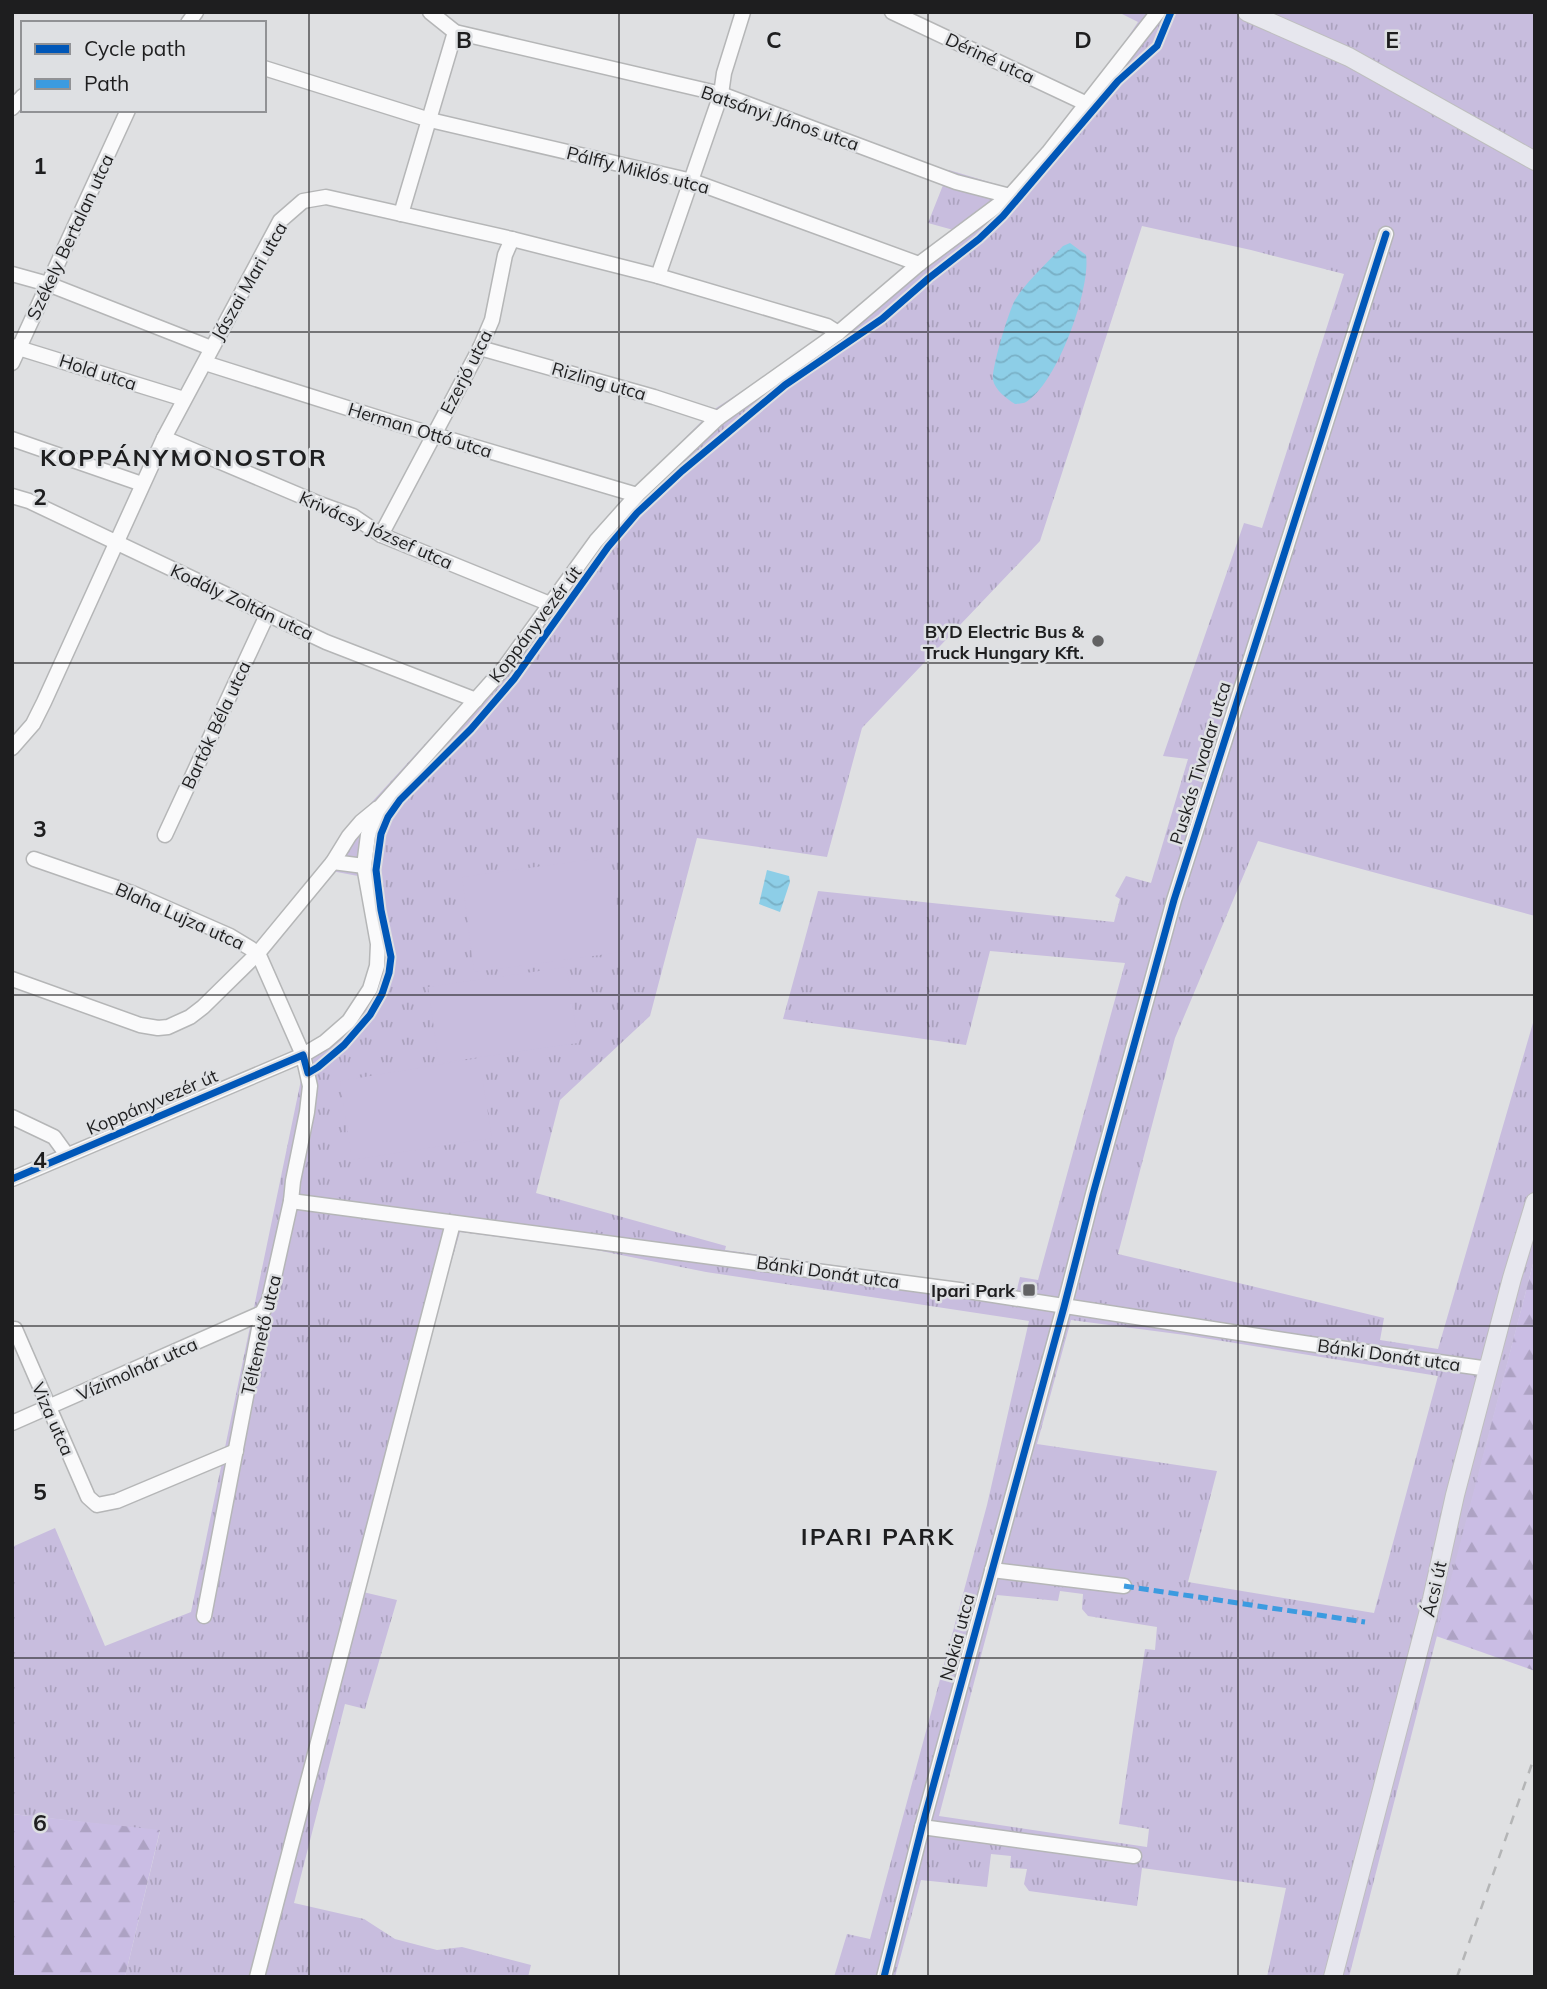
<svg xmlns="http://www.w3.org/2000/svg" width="1547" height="1989" viewBox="0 0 1547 1989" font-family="Mulish,sans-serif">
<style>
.grass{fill:url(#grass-tufts);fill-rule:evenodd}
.forest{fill:url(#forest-firs)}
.pitch{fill:#c8bdde}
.water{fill:url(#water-waves)}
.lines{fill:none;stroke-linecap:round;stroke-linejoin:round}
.minor-casing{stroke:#b5b6b7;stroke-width:17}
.major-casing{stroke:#bebebf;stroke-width:20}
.minor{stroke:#fafafb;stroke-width:14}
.major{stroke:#e7e7ee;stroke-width:18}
.rail{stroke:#b4b5b6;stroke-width:2.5;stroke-dasharray:9 9;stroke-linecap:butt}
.quiet{stroke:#3c9be0;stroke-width:5;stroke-dasharray:10 5;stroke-linecap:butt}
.cycleway-casing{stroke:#dee0e3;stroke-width:11}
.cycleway{stroke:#0057b8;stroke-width:7}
.grid{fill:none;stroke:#1e1e1f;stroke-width:2;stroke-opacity:0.55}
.poi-dot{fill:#626263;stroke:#dee0e3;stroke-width:2.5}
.labels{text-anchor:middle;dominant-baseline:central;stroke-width:5;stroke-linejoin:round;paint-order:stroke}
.street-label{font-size:18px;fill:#1e1e1f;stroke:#dee0e3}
.poi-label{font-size:18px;font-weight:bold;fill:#1e1e1f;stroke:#dee0e3;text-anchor:end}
.district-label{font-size:24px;font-weight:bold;letter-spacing:2px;fill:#1e1e1f;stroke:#dee0e3}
.grid-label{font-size:23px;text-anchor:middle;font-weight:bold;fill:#1e1e1f;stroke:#dee0e3;stroke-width:5;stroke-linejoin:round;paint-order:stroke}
</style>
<defs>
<pattern id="grass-tufts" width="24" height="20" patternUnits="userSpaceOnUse" patternTransform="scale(1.75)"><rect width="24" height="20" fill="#c8bdde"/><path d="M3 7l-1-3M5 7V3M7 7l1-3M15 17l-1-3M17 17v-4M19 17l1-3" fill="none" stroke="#aba2be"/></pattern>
<pattern id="forest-firs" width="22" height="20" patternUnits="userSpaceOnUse" patternTransform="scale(1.75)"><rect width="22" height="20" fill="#cabde4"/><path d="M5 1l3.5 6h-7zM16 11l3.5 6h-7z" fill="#ada2c3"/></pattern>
<pattern id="water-waves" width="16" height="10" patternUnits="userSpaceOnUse" patternTransform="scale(1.75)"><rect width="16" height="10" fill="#8dcee7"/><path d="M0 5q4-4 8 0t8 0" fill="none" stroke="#79b0c6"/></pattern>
</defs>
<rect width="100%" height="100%" fill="#dfe0e2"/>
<!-- grass -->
<path class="grass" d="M 1118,12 L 1535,12 L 1535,916 L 1258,841 L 1175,1038 L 1118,1254 L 1384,1318 L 1380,1340 L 1438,1349 L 1535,1016 L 1535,1256 L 1349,1977 L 1267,1977 L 1286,1888 L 1142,1868 L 1137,1906 L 1029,1891 L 1024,1884 L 1027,1869 L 1010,1868 L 1011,1856 L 991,1854 L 987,1887 L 921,1880 L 895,1977 L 834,1977 L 847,1934 L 870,1939 L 987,1505 L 1029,1321 L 706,1272 L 591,1249 L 460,1232 L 421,1365 L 363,1592 L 397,1600 L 365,1709 L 345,1704 L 294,1903 L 364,1919 L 395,1939 L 437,1950 L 462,1947 L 531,1965 L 528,1977 L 125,1977 L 160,1831 L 12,1814 L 12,1547 L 55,1528 L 105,1646 L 191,1612 L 302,1075 L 292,1051 C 303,1046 317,1042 327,1035 C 353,1015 375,980 373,946 C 372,923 363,898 358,876 L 321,869 L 339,838 L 435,733 L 485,685 L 572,561 L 622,501 L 713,410 L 826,337 L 957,231 L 928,223 L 949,170 L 1009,188 L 1078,112 L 1138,22 ZM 1142,226 L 1251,250 L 1344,274 L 1262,528 L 1244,523 L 1163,756 L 1188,759 L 1151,883 L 1126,876 L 1115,896 L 1120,899 L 1114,922 L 818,891 L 783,1019 L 966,1045 L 990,951 L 1125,963 L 1038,1280 L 1020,1277 L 1016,1293 L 905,1275 L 725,1250 L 726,1246 L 536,1193 L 560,1100 L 650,1016 L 697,838 L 827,857 L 862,728 L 1040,541 ZM 1071,1320 L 1185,1335 L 1438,1376 L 1374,1613 L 1188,1582 L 1217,1471 L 1037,1444 ZM 1060,1591 L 1083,1594 L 1082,1609 L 1088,1616 L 1157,1627 L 1155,1650 L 1145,1649 L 1119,1824 L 1149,1829 L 1147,1847 L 939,1816 L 997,1595 L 1058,1601 Z"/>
<!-- forest -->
<g class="forest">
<path d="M 1535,1256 L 1535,1671 L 1436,1636 Z"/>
<path d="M 12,1814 L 160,1830 L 125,1977 L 12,1977 Z"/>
</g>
<!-- pitch -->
<g class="pitch">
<path d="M 609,857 L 622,952 L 474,972 L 462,877 Z"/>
<path d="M 567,967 L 578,1043 L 439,1063 L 428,987 Z"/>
<path d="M 479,1058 L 492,1138 L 352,1160 L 340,1081 Z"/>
</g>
<!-- water -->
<g class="water">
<path d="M 1070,243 L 1086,255 C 1091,289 1057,384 1026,402 C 1025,403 1017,404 1015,404 C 1007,399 995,390 993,380 C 991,370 1009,310 1015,300 C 1026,282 1048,262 1063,246 Z"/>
<path d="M 767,870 L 789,876 L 790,882 L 780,912 L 759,904 Z"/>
</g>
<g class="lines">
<defs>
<g id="minor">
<path d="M 430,12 L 455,32 L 721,94 L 956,182 L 1010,196"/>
<path d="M 892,12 L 1087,104"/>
<path d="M 188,23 L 196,12"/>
<path d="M 264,68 L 430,120 L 692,181 L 919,264"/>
<path d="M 12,108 L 23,96"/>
<path d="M 401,214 L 455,32"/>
<path d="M 12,274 L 48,284 L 211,348"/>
<path d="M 658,276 L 721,94 L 724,73 L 743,12"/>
<path d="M 12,346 L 184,399"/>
<path d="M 480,348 L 654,397 L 718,418"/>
<path d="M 12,363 L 128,110"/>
<path d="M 205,363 L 398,424 L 637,495"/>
<path d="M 164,438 L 320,504 L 353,516 L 381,535 L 550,604"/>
<path d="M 12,439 L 142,484"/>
<path d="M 12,496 L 29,501 L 326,642 L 476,700"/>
<path d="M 381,535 L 480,348 L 492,320 L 505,255 L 512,239"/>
<path d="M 12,748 L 33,724 L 44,702 L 164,438 L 280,221 L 303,201 L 326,197 L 512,239 L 658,276 L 827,326 L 838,333"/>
<path d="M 165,835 L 267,615"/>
<path d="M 34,859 L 132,893 L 230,936 L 258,953 L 303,1055 L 310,1086 L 307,1112 L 293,1181 L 291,1201 L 269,1300 L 262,1313 L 204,1616"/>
<path d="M 333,862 L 364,866"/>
<path d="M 12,979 L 140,1025 L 158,1028 L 168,1027 L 190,1017 L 203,1007 L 258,953 L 333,862 L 349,836 L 361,822 L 378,808"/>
<path d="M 12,1117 L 54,1137 L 67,1155"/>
<path d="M 12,1179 L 303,1055 L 325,1042 L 349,1021 L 370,989 L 377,966 L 378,944 L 364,866 L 368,835 L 382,805 L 504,668 L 596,541 L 637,495 L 718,418 L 838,333 L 919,264 L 1010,196 L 1048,153 L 1158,12"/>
<path d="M 291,1201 L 974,1292 L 1310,1344 L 1489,1369"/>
<path d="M 15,1329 L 88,1497 L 97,1505 L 117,1501 L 236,1451"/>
<path d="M 12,1423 L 262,1313"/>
<path d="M 992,1570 L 1124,1586"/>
<path d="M 922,1827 L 1134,1856"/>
<path d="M 257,1977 L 453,1223"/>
<path d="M 884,1977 L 922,1827 L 1064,1307 L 1093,1194 L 1174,900 L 1386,234"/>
</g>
<g id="major">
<path d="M 1247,12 L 1349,57 L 1535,161"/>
<path d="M 1333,1977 L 1432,1599 L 1455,1495 L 1512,1278 L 1535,1202"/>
</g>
</defs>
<!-- minor casing -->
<use href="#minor" class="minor-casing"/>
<!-- major casing -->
<use href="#major" class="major-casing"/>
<!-- minor -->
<use href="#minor" class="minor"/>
<!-- major -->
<use href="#major" class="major"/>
<!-- rail -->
<path class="rail" d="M 1457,1977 L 1535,1755"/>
<!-- quiet -->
<path class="quiet" d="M 1124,1586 L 1365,1622"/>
<defs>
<g id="cycleway">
<path d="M 12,1179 L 303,1055 L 308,1073 L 318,1067 L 344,1045 L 370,1015 L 382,994 L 389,973 L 391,957 L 381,910 L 376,870 L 381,834 L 388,817 L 400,800 L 471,729 L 514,679 L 608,547 L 637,513 L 682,471 L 785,385 L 882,319 L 929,278 L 979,239 L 1003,216 L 1118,81 L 1157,46 L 1171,12"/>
<path d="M 884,1977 L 922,1827 L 1064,1307 L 1093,1194 L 1174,900 L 1386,234"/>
</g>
</defs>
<!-- cycleway casing -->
<use href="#cycleway" class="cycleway-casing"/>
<!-- cycleway -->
<use href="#cycleway" class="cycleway"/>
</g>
<!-- grid -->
<path class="grid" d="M 309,12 L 309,1977M 619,12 L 619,1977M 928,12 L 928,1977M 1238,12 L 1238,1977M 12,332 L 1535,332M 12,663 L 1535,663M 12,995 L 1535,995M 12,1326 L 1535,1326M 12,1658 L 1535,1658"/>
<!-- markers -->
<g class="poi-dot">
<circle cx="1098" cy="641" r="7"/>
<rect x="1022" y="1283" width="14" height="14" rx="3.5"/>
</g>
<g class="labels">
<!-- street labels -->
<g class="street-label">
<text transform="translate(990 58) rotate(25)">Dériné utca</text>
<text transform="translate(780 118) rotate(19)">Batsányi János utca</text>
<text transform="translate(638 170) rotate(14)">Pálffy Miklós utca</text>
<text transform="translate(70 237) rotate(-65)">Székely Bertalan utca</text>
<text transform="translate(249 281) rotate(-60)">Jászai Mari utca</text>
<text transform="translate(98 372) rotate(18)">Hold utca</text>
<text transform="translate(466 372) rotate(-63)">Ezerjó utca</text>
<text transform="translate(599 381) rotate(16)">Rizling utca</text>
<text transform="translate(420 430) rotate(17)">Herman Ottó utca</text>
<text transform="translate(376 530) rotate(24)">Krivácsy József utca</text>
<text transform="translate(242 602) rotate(25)">Kodály Zoltán utca</text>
<text transform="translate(535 624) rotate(-53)">Koppányvezér út</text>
<text transform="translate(216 725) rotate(-65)">Bartók Béla utca</text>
<text transform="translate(1200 763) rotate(-73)">Puskás Tivadar utca</text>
<text transform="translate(180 916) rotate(24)">Blaha Lujza utca</text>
<text transform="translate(152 1102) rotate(-23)">Koppányvezér út</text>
<text transform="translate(828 1272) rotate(8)">Bánki Donát utca</text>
<text transform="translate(261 1335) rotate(-77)">Téltemető utca</text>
<text transform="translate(1389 1355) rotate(8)">Bánki Donát utca</text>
<text transform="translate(137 1369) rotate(-24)">Vízimolnár utca</text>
<text transform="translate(53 1419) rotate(66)">Viza utca</text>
<text transform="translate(1434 1589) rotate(-77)">Ácsi út</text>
<text transform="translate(957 1637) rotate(-75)">Nokia utca</text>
</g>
<!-- poi labels -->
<g class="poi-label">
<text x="1084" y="631">BYD Electric Bus &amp;<tspan x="1084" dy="21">Truck Hungary Kft.</tspan></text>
<text x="1015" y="1290">Ipari Park</text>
</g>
<!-- district labels -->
<g class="district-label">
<text x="184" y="457">KOPPÁNYMONOSTOR</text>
<text x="878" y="1536">IPARI PARK</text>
</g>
</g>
<g class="grid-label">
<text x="464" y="48">B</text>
<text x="774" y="48">C</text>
<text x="1083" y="48">D</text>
<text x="1392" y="48">E</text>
<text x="40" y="174">1</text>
<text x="40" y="505">2</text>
<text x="40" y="837">3</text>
<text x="40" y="1168">4</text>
<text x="40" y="1500">5</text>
<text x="40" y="1831">6</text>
</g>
<!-- border -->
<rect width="1547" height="1989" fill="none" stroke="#1e1e1f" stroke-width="28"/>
<!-- legend -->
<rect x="21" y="21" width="245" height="91" fill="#dee0e3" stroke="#919295" stroke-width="2"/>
<rect x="35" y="44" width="35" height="10" fill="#0057b8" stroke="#919295" stroke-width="2"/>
<text x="84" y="56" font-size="21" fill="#1e1e1f">Cycle path</text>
<rect x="35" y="79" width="35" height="10" fill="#3c9be0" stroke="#919295" stroke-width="2"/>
<text x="84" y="91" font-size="21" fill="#1e1e1f">Path</text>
</svg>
